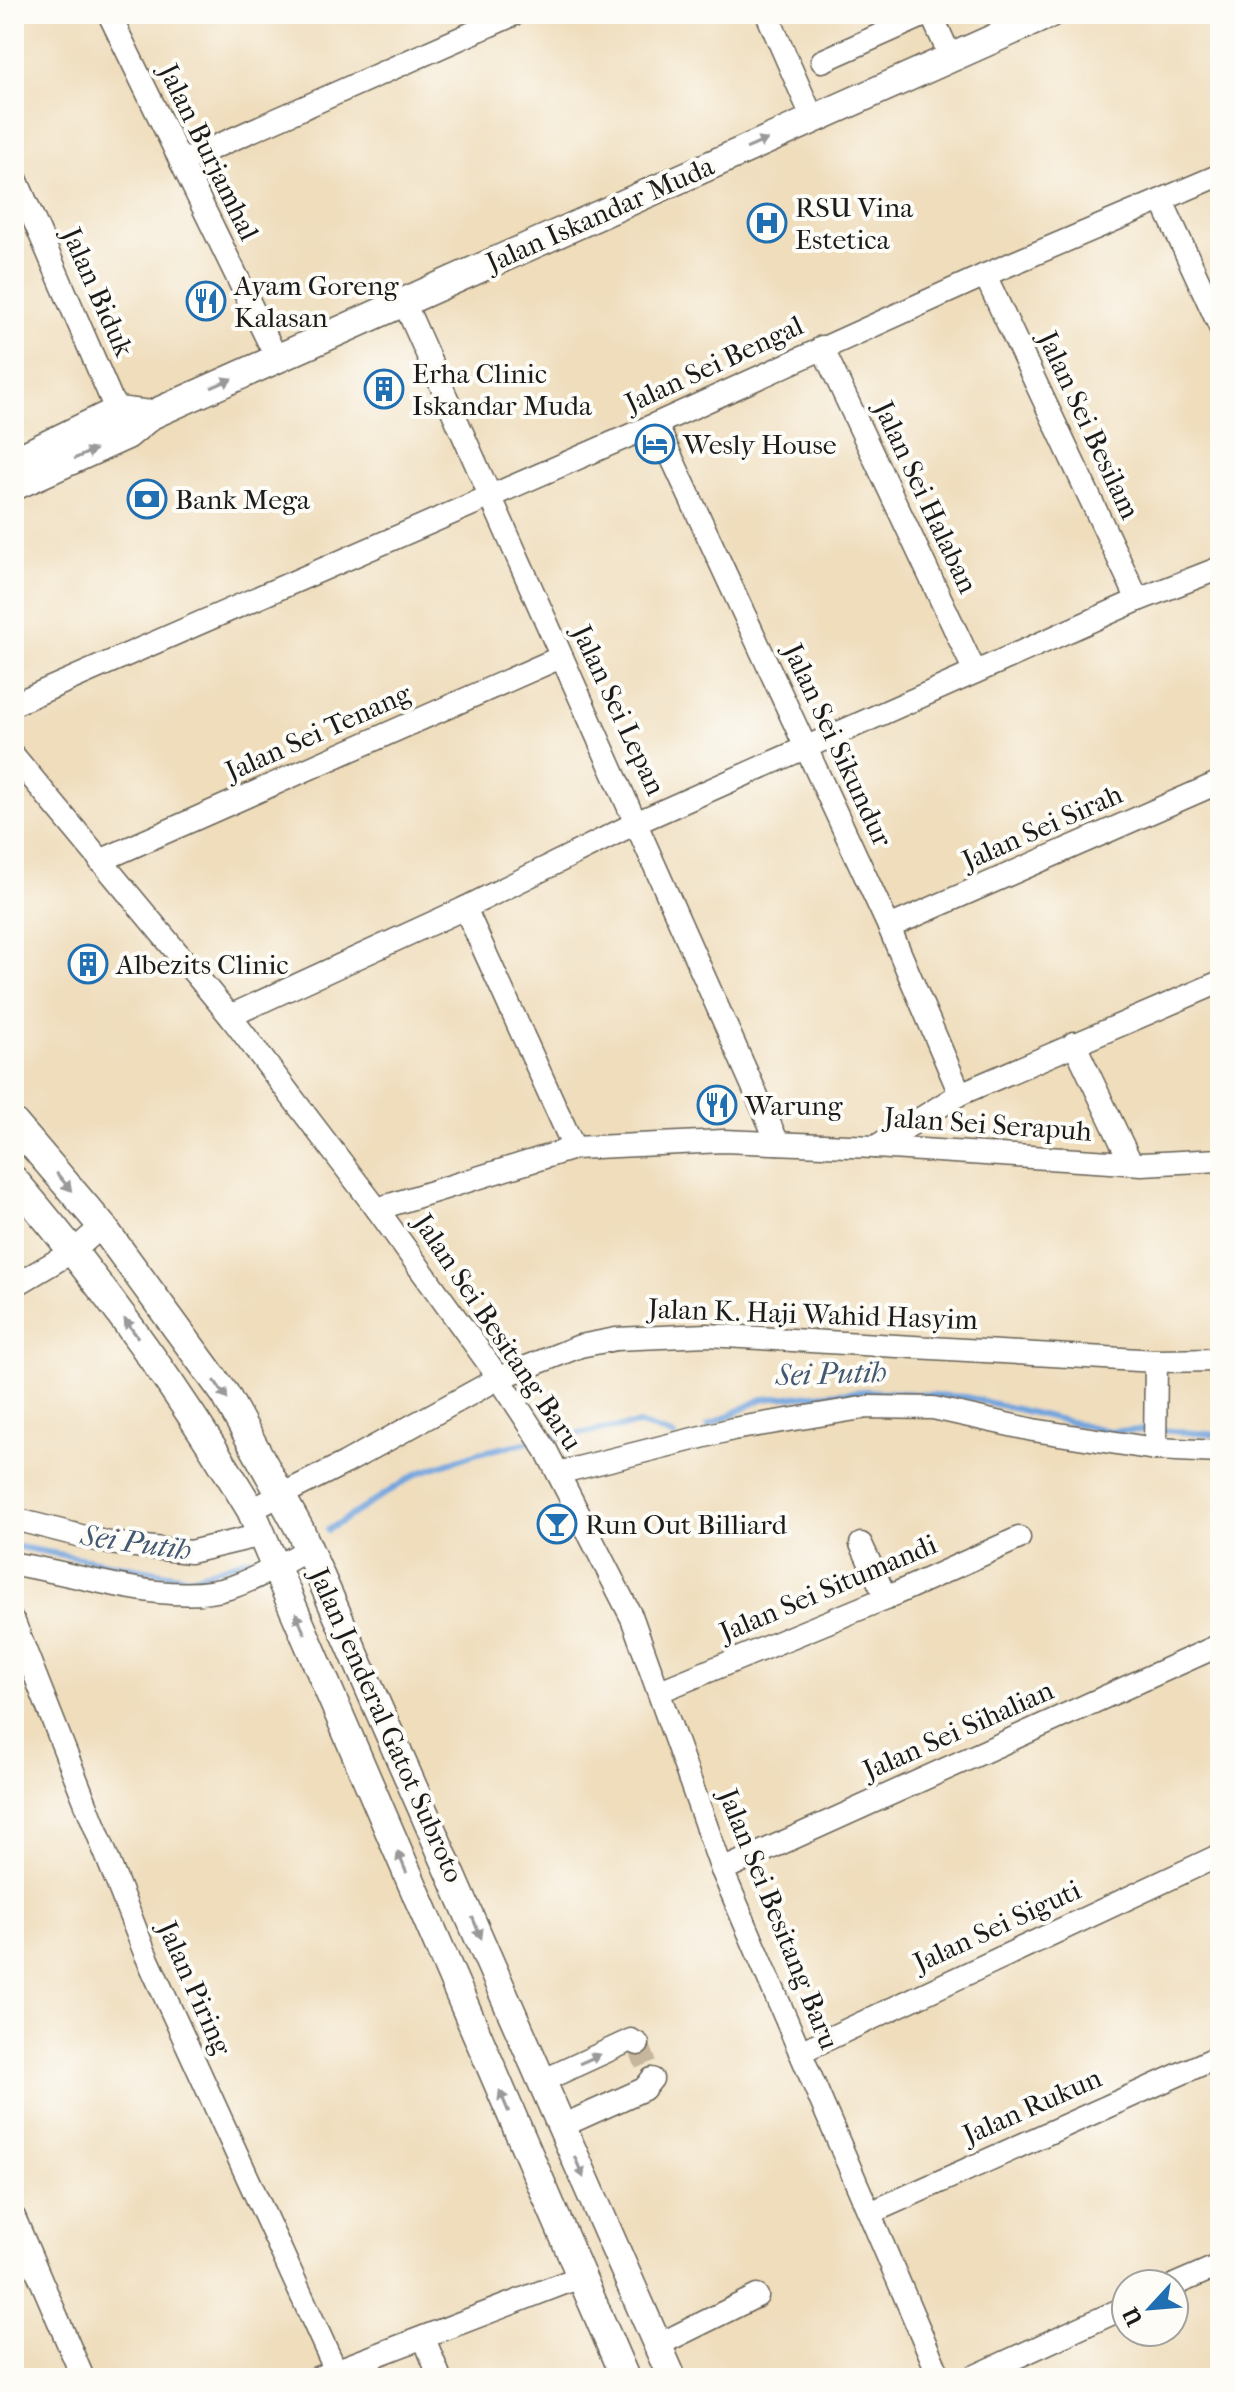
<svg xmlns="http://www.w3.org/2000/svg" width="1234" height="2392" viewBox="0 0 1234 2392" font-family="'IM FELL French Canon',serif">
<style>
.lines{fill:none;stroke-linecap:round;stroke-linejoin:round}
.stream{stroke:#72a4dd;stroke-width:6}
.minor-tunnel{stroke:#c5b69c;stroke-width:22;stroke-dasharray:22 11;stroke-linecap:butt}
.minor-casing{stroke:#666054;stroke-width:25}
.major-casing{stroke:#666054;stroke-width:31}
.minor{stroke:#fff;stroke-width:22}
.major{stroke:#fff;stroke-width:28}
.oneway{fill:#999}
.labels{text-anchor:middle;dominant-baseline:central;stroke-width:8;stroke-linejoin:round;paint-order:stroke}
.street-label{font-size:28px;fill:#1c1c1c;stroke:#fdfcf7}
.poi-label{font-size:28px;fill:#1c1c1c;stroke:#fdfcf7;text-anchor:start}
.water-label{font-size:30px;font-style:italic;fill:#435973;stroke:#fdfcf7}
</style>
<rect width="100%" height="100%" fill="#fdfcf7"/>
<filter id="ink" filterUnits="userSpaceOnUse"><feTurbulence type="fractalNoise" baseFrequency=".0125" numOctaves="2"/><feDisplacementMap in="SourceGraphic" scale="16" xChannelSelector="R" yChannelSelector="G"/><feConvolveMatrix kernelMatrix="1 2 1 2 8 2 1 2 1" color-interpolation-filters="sRGB"/></filter>
<filter id="wash" filterUnits="userSpaceOnUse"><feTurbulence type="fractalNoise" baseFrequency=".006" numOctaves="4" result="noise"/><feDisplacementMap in="SourceGraphic" scale="32" xChannelSelector="R" yChannelSelector="G"/><feGaussianBlur stdDeviation="1.8" result="paint"/><feColorMatrix in="noise" values="0 0 0 0 0 0 0 0 0 0 0 0 0 0 0 0 0 1.4 0 .05"/><feComposite in="paint" operator="in"/></filter>
<g filter="url(#wash)">
<rect width="100%" height="100%" fill="#efddbc"/>
<g class="lines">
<!-- stream -->
<g class="stream">
<path d="M 708,1426 L 762,1399 L 866,1391 L 966,1397 L 1108,1431 L 1149,1430"/>
<path d="M 1160,1430 L 1220,1435"/>
<path d="M 545,1439 L 639,1424 L 674,1436"/>
<path d="M 328,1530 L 418,1473 L 478,1453 L 534,1441"/>
<path d="M 14,1546 L 190,1578 L 250,1558"/>
</g>
</g>
</g>
<g filter="url(#ink)">
<g class="lines">
<!-- minor-tunnel -->
<path class="minor-tunnel" d="M 638,2044 L 652,2079"/>
<defs>
<g id="minor">
<path d="M 109,14 L 277,359"/>
<path d="M 767,14 L 813,119"/>
<path d="M 931,14 L 951,58"/>
<path d="M 822,61 L 927,14"/>
<path d="M 181,162 L 515,14"/>
<path d="M 14,174 L 123,426"/>
<path d="M 1162,201 L 1220,327"/>
<path d="M 985,275 L 1138,600"/>
<path d="M 404,302 L 778,1143"/>
<path d="M 822,347 L 975,672"/>
<path d="M 656,424 L 889,927 L 960,1094"/>
<path d="M 14,704 L 656,424 L 985,275 L 1220,175"/>
<path d="M 14,756 L 230,1016 L 377,1209 L 499,1378 L 546,1450 L 632,1618 L 722,1870 L 940,2378"/>
<path d="M 100,861 L 561,657"/>
<path d="M 465,908 L 574,1148"/>
<path d="M 889,927 L 1220,782"/>
<path d="M 230,1016 L 465,908 L 638,822 L 1138,600 L 1220,568"/>
<path d="M 1074,1043 L 1131,1163"/>
<path d="M 875,1147 L 960,1094 L 1220,982"/>
<path d="M 377,1209 L 574,1148 L 723,1141 L 875,1147 L 1142,1164 L 1220,1160"/>
<path d="M 14,1286 L 75,1250 L 102,1226"/>
<path d="M 1155,1449 L 1156,1361"/>
<path d="M 558,1473 L 733,1429 L 868,1407 L 933,1408 L 1033,1430 L 1155,1449 L 1220,1452"/>
<path d="M 251,1510 L 345,1463 L 499,1378 L 580,1346 L 616,1339 L 707,1335 L 1156,1361 L 1220,1360"/>
<path d="M 14,1519 L 109,1543 L 190,1552 L 262,1535"/>
<path d="M 861,1544 L 886,1598"/>
<path d="M 14,1564 C 79,1573 168,1608 232,1587 C 259,1578 285,1562 309,1549"/>
<path d="M 14,1622 L 145,1953 L 336,2371"/>
<path d="M 660,1691 L 886,1598 L 1019,1538"/>
<path d="M 722,1870 L 1220,1645"/>
<path d="M 800,2052 L 1220,1855"/>
<path d="M 542,2081 L 631,2040 L 638,2044"/>
<path d="M 562,2126 L 644,2089 L 652,2079"/>
<path d="M 870,2213 L 1220,2056"/>
<path d="M 14,2217 L 83,2378"/>
<path d="M 1174,2285 L 1220,2265"/>
<path d="M 424,2338 L 440,2378"/>
<path d="M 658,2345 L 757,2296"/>
<path d="M 317,2378 L 580,2277"/>
<path d="M 971,2378 L 1126,2307"/>
</g>
<g id="major">
<path d="M 14,461 L 117,411 L 151,415"/>
<path d="M 14,486 L 127,435 L 151,415 L 1049,14"/>
<path d="M 14,1123 L 102,1226 L 225,1394 L 300,1530 L 672,2378"/>
<path d="M 14,1180 C 102,1283 181,1393 251,1510 L 625,2378"/>
</g>
</defs>
<!-- minor casing -->
<use href="#minor" class="minor-casing"/>
<!-- major casing -->
<use href="#major" class="major-casing"/>
<!-- minor -->
<use href="#minor" class="minor"/>
<!-- major -->
<use href="#major" class="major"/>
</g>
<!-- one-way arrows -->
<defs><path id="oneway-solid" d="M-6-.8H1V-3.2L6.5 0L1 3.2V.8H-6Z" transform="scale(2)"/></defs>
<g class="oneway">
<use href="#oneway-solid" transform="translate(757 144) rotate(-24)"/>
<use href="#oneway-solid" transform="translate(222 383) rotate(-24)"/>
<use href="#oneway-solid" transform="translate(85 454) rotate(-24)"/>
<use href="#oneway-solid" transform="translate(64 1182) rotate(50)"/>
<use href="#oneway-solid" transform="translate(131 1328) rotate(-126)"/>
<use href="#oneway-solid" transform="translate(221 1390) rotate(56)"/>
<use href="#oneway-solid" transform="translate(300 1623) rotate(-113)"/>
<use href="#oneway-solid" transform="translate(402 1862) rotate(-113)"/>
<use href="#oneway-solid" transform="translate(477 1928) rotate(67)"/>
<use href="#oneway-solid" transform="translate(590 2059) rotate(-24)"/>
<use href="#oneway-solid" transform="translate(504 2101) rotate(-113)"/>
<use href="#oneway-solid" transform="translate(579 2167) rotate(67)"/>
</g>
</g>
<!-- icons -->
<defs>
<symbol id="hospital-ring" viewBox="-11 -11 22 22"><circle r="9.5" fill="#fdfcf7" stroke="#1f6fb2" stroke-width="1.5"/><path d="M-5-5h3v3.5h4V-5h3V5h-3V1.5h-4V5h-3Z" fill="#1f6fb2"/></symbol>
<symbol id="restaurant-ring" viewBox="-11 -11 22 22"><circle r="9.5" fill="#fdfcf7" stroke="#1f6fb2" stroke-width="1.5"/><path d="M-5-6h1v4h1v-4h1v4h1v-4h1v5L-1.5 .5V6h-2V.5L-5-1ZM5-6V6H3V1.5H1.5Q1.5-4 5-6Z" fill="#1f6fb2"/></symbol>
<symbol id="building-ring" viewBox="-11 -11 22 22"><circle r="9.5" fill="#fdfcf7" stroke="#1f6fb2" stroke-width="1.5"/><path d="M-4-6H4V6H1V3H-1V6H-4ZM-2.5-4.3h1.7v1.8h-1.7ZM.8-4.3h1.7v1.8H.8ZM-2.5-1h1.7V.8h-1.7ZM.8-1h1.7V.8H.8Z" fill="#1f6fb2"/></symbol>
<symbol id="hotel-ring" viewBox="-11 -11 22 22"><circle r="9.5" fill="#fdfcf7" stroke="#1f6fb2" stroke-width="1.5"/><path d="M-6-4.5h1.5V1H6V5H4.5V3h-9V5H-6ZM-4 0a1.8 1.8 0 1 1 3.6 0ZM.5 0V-2.5h3Q6-2.5 6 0Z" fill="#1f6fb2"/></symbol>
<symbol id="bank-ring" viewBox="-11 -11 22 22"><circle r="9.5" fill="#fdfcf7" stroke="#1f6fb2" stroke-width="1.5"/><path d="M-6-4H6V4H-6ZM0-2.3a2.3 2.3 0 1 0 0 4.6a2.3 2.3 0 1 0 0-4.6Z" fill="#1f6fb2"/></symbol>
<symbol id="bar-ring" viewBox="-11 -11 22 22"><circle r="9.5" fill="#fdfcf7" stroke="#1f6fb2" stroke-width="1.5"/><path d="M-6-5H6L.8 .8V4.5H3.5V6h-7V4.5H-.8V.8Z" fill="#1f6fb2"/></symbol>
</defs>
<g fill-rule="evenodd">
<use href="#hospital-ring" x="745" y="201" width="44" height="44"/>
<use href="#restaurant-ring" x="184" y="279" width="44" height="44"/>
<use href="#building-ring" x="362" y="367" width="44" height="44"/>
<use href="#hotel-ring" x="633" y="422" width="44" height="44"/>
<use href="#bank-ring" x="125" y="477" width="44" height="44"/>
<use href="#building-ring" x="66" y="942" width="44" height="44"/>
<use href="#restaurant-ring" x="695" y="1083" width="44" height="44"/>
<use href="#bar-ring" x="535" y="1502" width="44" height="44"/>
</g>
<g class="labels">
<!-- street labels -->
<g class="street-label">
<text transform="translate(209 152) rotate(64)">Jalan Burjamhal</text>
<text transform="translate(600 214) rotate(-24)">Jalan Iskandar Muda</text>
<text transform="translate(98 292) rotate(66)">Jalan Biduk</text>
<text transform="translate(714 364) rotate(-25)">Jalan Sei Bengal</text>
<text transform="translate(1089 425) rotate(65)">Jalan Sei Besilam</text>
<text transform="translate(926 497) rotate(65)">Jalan Sei Halaban</text>
<text transform="translate(619 710) rotate(65)">Jalan Sei Lepan</text>
<text transform="translate(318 732) rotate(-24)">Jalan Sei Tenang</text>
<text transform="translate(838 745) rotate(65)">Jalan Sei Sikundur</text>
<text transform="translate(1042 827) rotate(-24)">Jalan Sei Sirah</text>
<text transform="translate(988 1124) rotate(4)">Jalan Sei Serapuh</text>
<text transform="translate(813 1314) rotate(2)">Jalan K. Haji Wahid Hasyim</text>
<text transform="translate(498 1332) rotate(56)">Jalan Sei Besitang Baru</text>
<text transform="translate(828 1588) rotate(-23)">Jalan Sei Situmandi</text>
<text transform="translate(387 1725) rotate(66)">Jalan Jenderal Gatot Subroto</text>
<text transform="translate(958 1730) rotate(-24)">Jalan Sei Sihalian</text>
<text transform="translate(779 1919) rotate(68)">Jalan Sei Besitang Baru</text>
<text transform="translate(997 1926) rotate(-25)">Jalan Sei Siguti</text>
<text transform="translate(195 1988) rotate(66)">Jalan Piring</text>
<text transform="translate(1032 2106) rotate(-24)">Jalan Rukun</text>
</g>
<!-- poi labels -->
<g class="poi-label">
<text x="795" y="207">RSU Vina<tspan x="795" dy="32">Estetica</tspan></text>
<text x="234" y="285">Ayam Goreng<tspan x="234" dy="32">Kalasan</tspan></text>
<text x="412" y="373">Erha Clinic<tspan x="412" dy="32">Iskandar Muda</tspan></text>
<text x="683" y="444">Wesly House</text>
<text x="175" y="499">Bank Mega</text>
<text x="116" y="964">Albezits Clinic</text>
<text x="745" y="1105">Warung</text>
<text x="585" y="1524">Run Out Billiard</text>
</g>
<!-- water labels -->
<g class="water-label">
<text transform="translate(831 1374) rotate(-2)">Sei Putih</text>
<text transform="translate(136 1543) rotate(8)">Sei Putih</text>
</g>
</g>
<!-- margin -->
<rect width="1234" height="2392" fill="none" stroke="#fdfcf7" stroke-width="48"/>
<!-- north arrow -->
<g transform="translate(1150 2308) rotate(244)"><circle r="38" fill="#fdfcf7" stroke="#a3a29f" stroke-width="2"/>
<path d="M0-6L14 30L0 20L-14 30Z" fill="#1f6fb2"/>
<text y="-12" font-size="22" font-weight="bold" text-anchor="middle" fill="#1c1c1c">U</text>
</g>
</svg>
